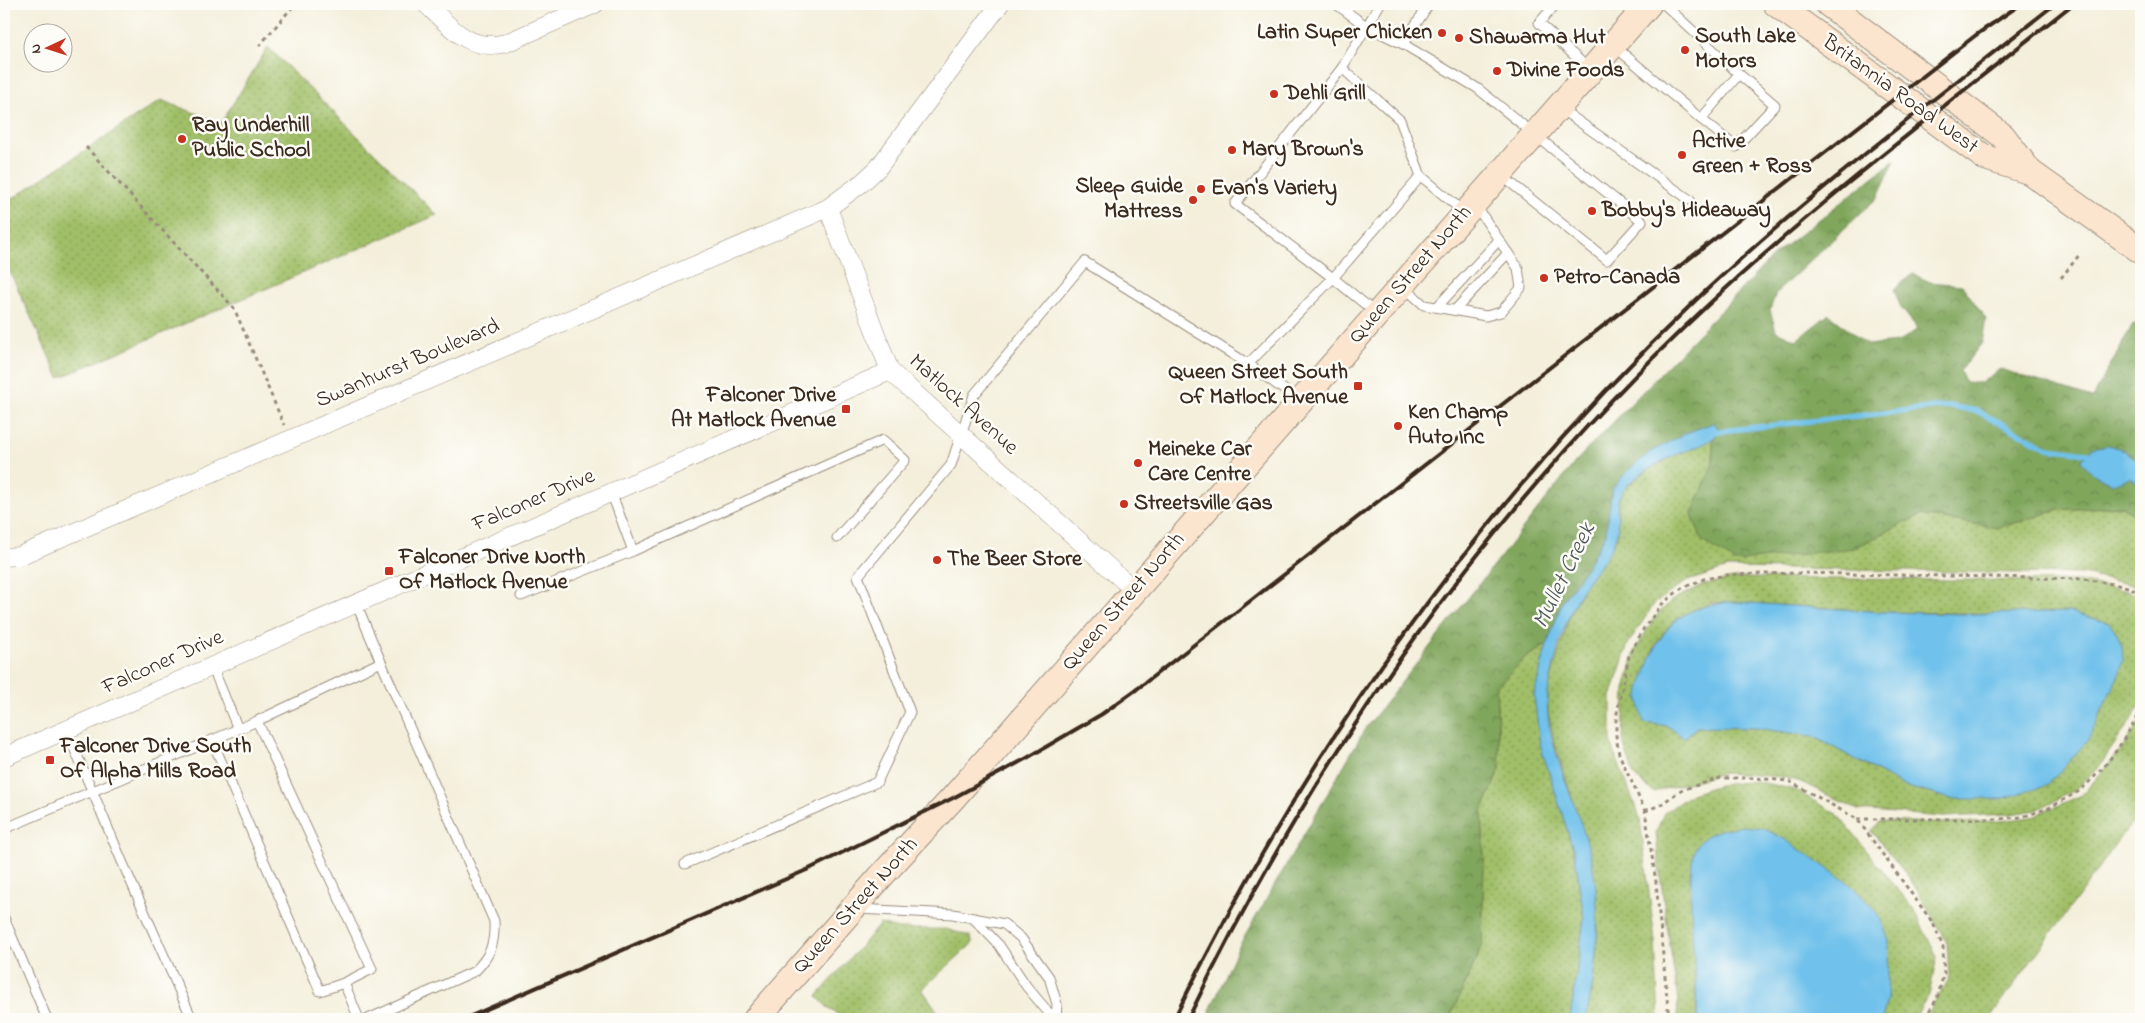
<svg xmlns="http://www.w3.org/2000/svg" width="2145" height="1023" viewBox="0 0 2145 1023" font-family="'Indie Flower',sans-serif">
<style>
.green{fill:url(#green-dots);stroke:#6e7442;fill-rule:evenodd}
.forest{fill:url(#forest-crowns);stroke:#5e683d}
.water{fill:#70c1eb;stroke:#567684}
.lines{fill:none;stroke-linecap:round;stroke-linejoin:round}
.stream{stroke:#70c1eb;stroke-width:5.5}
.service-casing{stroke:#988c7c;stroke-width:11}
.minor-casing{stroke:#988c7c;stroke-width:19}
.secondary-casing{stroke:#988c7c;stroke-width:27}
.path{stroke:#988c7c;stroke-width:3;stroke-dasharray:4 4;stroke-linecap:butt}
.service{stroke:#fff;stroke-width:9}
.minor{stroke:#fff;stroke-width:18}
.secondary{stroke:#fce5cf;stroke-width:25}
.rail{stroke:#3b2a1e;stroke-width:4}
.poi-dot{fill:#c8321e;stroke:#fdfcf7;stroke-width:2}
.labels{text-anchor:middle;dominant-baseline:central;stroke-width:5;stroke-linejoin:round;paint-order:stroke}
.poi-label{font-size:22px;font-weight:bold;fill:#3b2a1e;stroke:#fdfcf7;text-anchor:start}
.street-label{font-size:22px;fill:#3b2a1e;stroke:#fdfcf7}
.water-label{font-size:24px;font-style:italic;fill:#4b575c;stroke:#fdfcf7}
</style>
<defs>
<pattern id="green-dots" width="8" height="8" patternUnits="userSpaceOnUse" patternTransform="scale(1.25)"><rect width="8" height="8" fill="#a0bf67"/><path d="M2 2h.1M6 6h.1" fill="none" stroke="#849b54" stroke-width="1.8" stroke-linecap="round"/></pattern>
<pattern id="forest-crowns" width="20" height="18" patternUnits="userSpaceOnUse" patternTransform="scale(1.25)"><rect width="20" height="18" fill="#80a65c"/><path d="M2 6a3 3 0 1 1 6 0M12 15a3 3 0 1 1 6 0" fill="none" stroke="#6a874b"/></pattern>
</defs>
<rect width="100%" height="100%" fill="#fdfcf7"/>
<filter id="ink" filterUnits="userSpaceOnUse"><feTurbulence type="fractalNoise" baseFrequency=".02" numOctaves="2"/><feDisplacementMap in="SourceGraphic" scale="10" xChannelSelector="R" yChannelSelector="G"/><feConvolveMatrix kernelMatrix="1 2 1 2 8 2 1 2 1" color-interpolation-filters="sRGB"/></filter>
<filter id="wash" filterUnits="userSpaceOnUse"><feTurbulence type="fractalNoise" baseFrequency=".0096" numOctaves="4" result="noise"/><feDisplacementMap in="SourceGraphic" scale="20" xChannelSelector="R" yChannelSelector="G"/><feGaussianBlur stdDeviation="1.12" result="paint"/><feColorMatrix in="noise" values="0 0 0 0 0 0 0 0 0 0 0 0 0 0 0 0 0 1.4 0 .05"/><feComposite in="paint" operator="in"/></filter>
<g filter="url(#wash)">
<rect width="100%" height="100%" fill="#f4efdb"/>
<!-- green -->
<g class="green">
<path d="M 268,47 L 437,215 L 59,378 L 4,259 L 4,204 L 161,100 L 221,123 Z"/>
<path d="M 1713,439 L 1713,464 L 1692,514 L 1854,548 L 1920,515 L 1998,528 L 2058,510 L 2122,506 L 2141,520 L 2141,589 L 2133,585 L 2083,574 L 1728,568 L 1685,582 L 1654,604 L 1628,644 L 1611,697 L 1611,743 L 1640,818 L 1655,941 L 1659,1019 L 1586,1019 L 1593,983 L 1598,929 L 1592,861 L 1555,745 L 1548,713 L 1548,689 L 1570,614 L 1583,588 L 1606,557 L 1617,536 L 1618,503 L 1622,490 L 1641,475 L 1672,456 Z"/>
<path d="M 1733,578 L 2072,581 L 2129,591 L 2141,598 L 2141,705 L 2099,767 L 2073,791 L 2037,810 L 2011,814 L 1943,817 L 1858,810 L 1801,782 L 1785,777 L 1724,773 L 1653,792 L 1634,776 L 1623,742 L 1625,689 L 1635,651 L 1654,618 L 1672,600 L 1703,585 ZM 1734,602 L 1884,612 L 2017,614 L 1951,799 L 1904,786 L 1813,736 L 1754,728 L 1697,727 L 1684,738 L 1668,726 L 1644,723 L 1639,697 L 1655,645 L 1669,626 L 1710,603 Z"/>
<path d="M 1547,645 L 1534,695 L 1540,744 L 1575,855 L 1584,918 L 1570,1019 L 1449,1019 L 1482,947 L 1484,860 L 1482,811 L 1500,769 L 1496,687 L 1526,657 Z"/>
<path d="M 2141,719 L 2141,810 L 1989,1019 L 1925,1019 L 1949,979 L 1947,943 L 1911,880 L 1871,831 L 1880,821 L 1937,823 L 2000,821 L 2031,817 L 2082,795 L 2125,745 Z"/>
<path d="M 1756,781 L 1795,790 L 1837,814 L 1913,908 L 1937,957 L 1929,995 L 1914,1019 L 1882,1019 L 1887,1000 L 1889,940 L 1690,871 L 1697,1019 L 1677,1019 L 1678,1001 L 1659,868 L 1656,832 L 1664,813 L 1691,794 L 1719,785 Z"/>
<path d="M 880,924 L 898,929 L 946,929 L 970,936 L 973,943 L 922,989 L 943,1019 L 846,1019 L 829,1009 L 817,996 Z"/>
</g>
<!-- forest -->
<path class="forest" d="M 1895,160 L 1877,198 L 1776,293 L 1770,310 L 1776,331 L 1796,340 L 1829,314 L 1867,345 L 1898,342 L 1918,329 L 1901,308 L 1894,289 L 1913,274 L 1930,282 L 1962,285 L 1986,319 L 1982,343 L 1960,371 L 1965,382 L 1981,383 L 2000,369 L 2092,398 L 2133,324 L 2141,325 L 2141,463 L 2124,450 L 2130,478 L 2141,484 L 2141,520 L 2122,506 L 2058,510 L 1998,528 L 1920,515 L 1854,548 L 1735,562 L 1702,541 L 1692,514 L 1713,464 L 1713,439 L 1716,436 L 1689,432 L 1650,452 L 1629,470 L 1612,489 L 1606,534 L 1586,568 L 1563,600 L 1547,645 L 1526,657 L 1496,687 L 1500,769 L 1482,811 L 1484,860 L 1482,947 L 1449,1019 L 1206,1019 L 1238,948 L 1365,729 L 1576,461 L 1775,254 Z"/>
<!-- water -->
<g class="water">
<path d="M 1713,423 L 1716,425 L 1719,431 C 1712,445 1687,449 1674,456 C 1657,463 1636,475 1624,489 C 1612,502 1621,522 1616,537 C 1610,556 1594,571 1584,587 C 1565,616 1556,654 1549,687 C 1538,735 1583,813 1592,862 C 1602,914 1597,967 1586,1019 L 1570,1019 L 1584,918 L 1575,855 L 1540,744 L 1534,695 L 1547,645 L 1563,600 L 1586,568 L 1606,534 L 1612,489 L 1629,470 L 1650,452 L 1689,432 Z"/>
<path d="M 2108,445 L 2124,450 L 2141,463 L 2141,484 L 2130,478 L 2113,484 L 2095,475 L 2081,461 L 2092,448 Z"/>
<path d="M 1734,602 L 1884,612 L 1967,614 L 2070,612 L 2109,623 L 2117,634 L 2122,647 L 2123,661 L 2119,674 L 2088,740 L 2048,785 L 2001,799 L 1951,799 L 1904,786 L 1813,736 L 1755,728 L 1697,727 L 1684,738 L 1668,726 L 1644,723 C 1642,715 1638,704 1639,696 C 1640,686 1645,675 1648,666 C 1663,621 1687,605 1734,602 Z"/>
<path d="M 1742,826 L 1763,828 L 1786,840 L 1850,884 L 1878,913 L 1889,940 L 1887,1000 L 1882,1019 L 1697,1019 C 1699,987 1681,863 1698,844 C 1710,830 1725,829 1742,826 Z"/>
</g>
<g class="lines">
<!-- stream -->
<path class="stream" d="M 1712,432 L 1948,406 L 1977,411 L 2048,448 L 2094,454"/>
</g>
</g>
<g filter="url(#ink)">
<g class="lines">
<defs>
<g id="service">
<path d="M 1336,4 L 1366,26 L 1403,44 L 1477,88 L 1642,221 L 1607,260 L 1501,175"/>
<path d="M 1556,4 L 1539,23 L 1590,70"/>
<path d="M 1403,44 L 1429,4"/>
<path d="M 1613,45 L 1701,119 L 1739,74 L 1664,4"/>
<path d="M 1342,68 L 1400,120 L 1421,176"/>
<path d="M 1561,109 L 1690,200"/>
<path d="M 1701,119 L 1736,147 L 1775,105 L 1739,74"/>
<path d="M 1404,287 L 1424,305 L 1486,316 L 1501,312 L 1521,288 L 1518,268 L 1476,206"/>
<path d="M 1437,307 L 1499,240"/>
<path d="M 1455,310 L 1508,253"/>
<path d="M 1377,314 L 1333,278 L 1421,176 L 1465,213"/>
<path d="M 1300,401 L 1248,364 L 1333,278 L 1235,204 L 1342,68 L 1380,4"/>
<path d="M 633,551 L 883,440 L 905,460 L 837,538"/>
<path d="M 521,596 L 633,551 L 611,492"/>
<path d="M 212,666 L 238,729"/>
<path d="M 257,721 L 372,969 L 344,983"/>
<path d="M 66,729 L 124,866 L 192,1019"/>
<path d="M 212,740 L 320,991 L 344,983 L 359,1019"/>
<path d="M 4,829 L 257,721 L 381,662 L 356,603"/>
<path d="M 685,864 L 877,782 L 910,712 L 858,576 L 951,465 L 974,395 L 1085,262 L 1248,364"/>
<path d="M 858,909 L 953,914 L 1004,924 L 1021,938 L 1049,977 L 1057,1004 L 1056,1019"/>
<path d="M 4,918 L 47,1019"/>
<path d="M 974,919 L 999,945 L 1027,987 L 1054,1019"/>
<path d="M 368,1019 L 475,971 C 491,955 495,943 494,921 L 381,662"/>
</g>
<g id="minor">
<path d="M 426,4 C 449,26 470,53 506,43 L 595,4"/>
<path d="M 828,208 L 890,371 L 1134,590"/>
<path d="M 4,557 L 19,556 L 828,208 L 863,182 L 878,168 L 1000,4"/>
<path d="M 4,757 L 890,371"/>
</g>
<g id="secondary">
<path d="M 1776,4 L 1984,157 L 2030,172 L 2141,251"/>
<path d="M 1828,4 L 2003,136 L 2030,172"/>
<path d="M 756,1019 L 883,874 L 953,798 L 1649,4"/>
</g>
</defs>
<!-- service casing -->
<use href="#service" class="service-casing"/>
<!-- minor casing -->
<use href="#minor" class="minor-casing"/>
<!-- secondary casing -->
<use href="#secondary" class="secondary-casing"/>
<!-- path -->
<g class="path">
<path d="M 259,46 L 295,4"/>
<path d="M 86,147 L 234,308 L 284,425"/>
<path d="M 2061,278 L 2080,254"/>
<path d="M 1645,811 L 1660,805 L 1681,790 L 1720,778 L 1755,778 L 1789,781 L 1857,819 L 1933,923 L 1943,947 L 1944,973 L 1937,999 L 1924,1019"/>
<path d="M 1857,819 L 1998,819 L 2022,817 L 2049,808 L 2081,790 L 2103,768 L 2117,750 L 2141,712"/>
<path d="M 1669,1019 L 1656,882 L 1645,811 L 1619,754 L 1616,736 L 1616,718 L 1629,656 L 1644,628 L 1663,603 L 1682,588 L 1704,579 L 1728,575 L 1802,573 L 2085,579 L 2128,587 L 2141,593"/>
</g>
<!-- service -->
<use href="#service" class="service"/>
<!-- minor -->
<use href="#minor" class="minor"/>
<!-- secondary -->
<use href="#secondary" class="secondary"/>
<!-- rail -->
<g class="rail">
<path d="M 464,1019 L 809,869 L 953,798 L 1027,758 L 1102,714 L 1137,689 L 1249,602 L 1976,35 L 2021,4"/>
<path d="M 1174,1019 C 1306,750 1479,506 1697,299 C 1809,193 1934,100 2055,4"/>
<path d="M 1188,1019 C 1317,753 1491,506 1709,304 C 1824,197 1950,102 2073,4"/>
</g>
</g>
</g>
<!-- markers -->
<g class="poi-dot">
<circle cx="1442" cy="33" r="5"/>
<circle cx="1459" cy="38" r="5"/>
<circle cx="1685" cy="50" r="5"/>
<circle cx="1497" cy="71" r="5"/>
<circle cx="1274" cy="94" r="5"/>
<circle cx="182" cy="139" r="5"/>
<circle cx="1232" cy="150" r="5"/>
<circle cx="1682" cy="155" r="5"/>
<circle cx="1201" cy="189" r="5"/>
<circle cx="1193" cy="200" r="5"/>
<circle cx="1592" cy="211" r="5"/>
<circle cx="1544" cy="278" r="5"/>
<rect x="1353" y="381" width="10" height="10" rx="2.5"/>
<rect x="841" y="404" width="10" height="10" rx="2.5"/>
<circle cx="1398" cy="426" r="5"/>
<circle cx="1138" cy="463" r="5"/>
<circle cx="1124" cy="504" r="5"/>
<circle cx="937" cy="560" r="5"/>
<rect x="384" y="566" width="10" height="10" rx="2.5"/>
<rect x="45" y="755" width="10" height="10" rx="2.5"/>
</g>
<g class="labels">
<!-- poi labels -->
<g class="poi-label">
<text x="1432" y="33" text-anchor="end">Latin Super Chicken</text>
<text x="1695" y="37">South Lake<tspan x="1695" dy="25">Motors</tspan></text>
<text x="1469" y="38">Shawarma Hut</text>
<text x="1507" y="71">Divine Foods</text>
<text x="1284" y="94">Dehli Grill</text>
<text x="192" y="126">Ray Underhill<tspan x="192" dy="25">Public School</tspan></text>
<text x="1692" y="142">Active<tspan x="1692" dy="25">Green + Ross</tspan></text>
<text x="1242" y="150">Mary Brown's</text>
<text x="1183" y="187" text-anchor="end">Sleep Guide<tspan x="1183" dy="25">Mattress</tspan></text>
<text x="1211" y="189">Evan's Variety</text>
<text x="1602" y="211">Bobby's Hideaway</text>
<text x="1554" y="278">Petro-Canada</text>
<text x="1348" y="373" text-anchor="end">Queen Street South<tspan x="1348" dy="25">Of Matlock Avenue</tspan></text>
<text x="836" y="396" text-anchor="end">Falconer Drive<tspan x="836" dy="25">At Matlock Avenue</tspan></text>
<text x="1408" y="413">Ken Champ<tspan x="1408" dy="25">Auto Inc</tspan></text>
<text x="1148" y="450">Meineke Car<tspan x="1148" dy="25">Care Centre</tspan></text>
<text x="1134" y="504">Streetsville Gas</text>
<text x="399" y="558">Falconer Drive North<tspan x="399" dy="25">Of Matlock Avenue</tspan></text>
<text x="947" y="560">The Beer Store</text>
<text x="60" y="747">Falconer Drive South<tspan x="60" dy="25">Of Alpha Mills Road</tspan></text>
</g>
<!-- street labels -->
<g class="street-label">
<text transform="translate(1900 95) rotate(36)">Britannia Road West</text>
<text transform="translate(1411 275) rotate(-49)">Queen Street North</text>
<text transform="translate(408 364) rotate(-23)">Swanhurst Boulevard</text>
<text transform="translate(963 405) rotate(42)">Matlock Avenue</text>
<text transform="translate(534 501) rotate(-23)">Falconer Drive</text>
<text transform="translate(1124 602) rotate(-49)">Queen Street North</text>
<text transform="translate(163 663) rotate(-24)">Falconer Drive</text>
<text transform="translate(856 906) rotate(-48)">Queen Street North</text>
</g>
<!-- water labels -->
<g class="water-label">
<text transform="translate(1565 576) rotate(-64)">Mullet Creek</text>
</g>
</g>
<!-- margin -->
<rect width="2145" height="1023" fill="none" stroke="#fdfcf7" stroke-width="20"/>
<!-- north arrow -->
<g transform="translate(48 48) rotate(266)"><circle r="24" fill="#fdfcf7" stroke="#afa8a0"/>
<path d="M0-4L9 19L0 12L-9 19Z" fill="#c8321e"/>
<text y="-8" font-size="14" font-weight="bold" text-anchor="middle" fill="#3b2a1e">N</text>
</g>
</svg>
